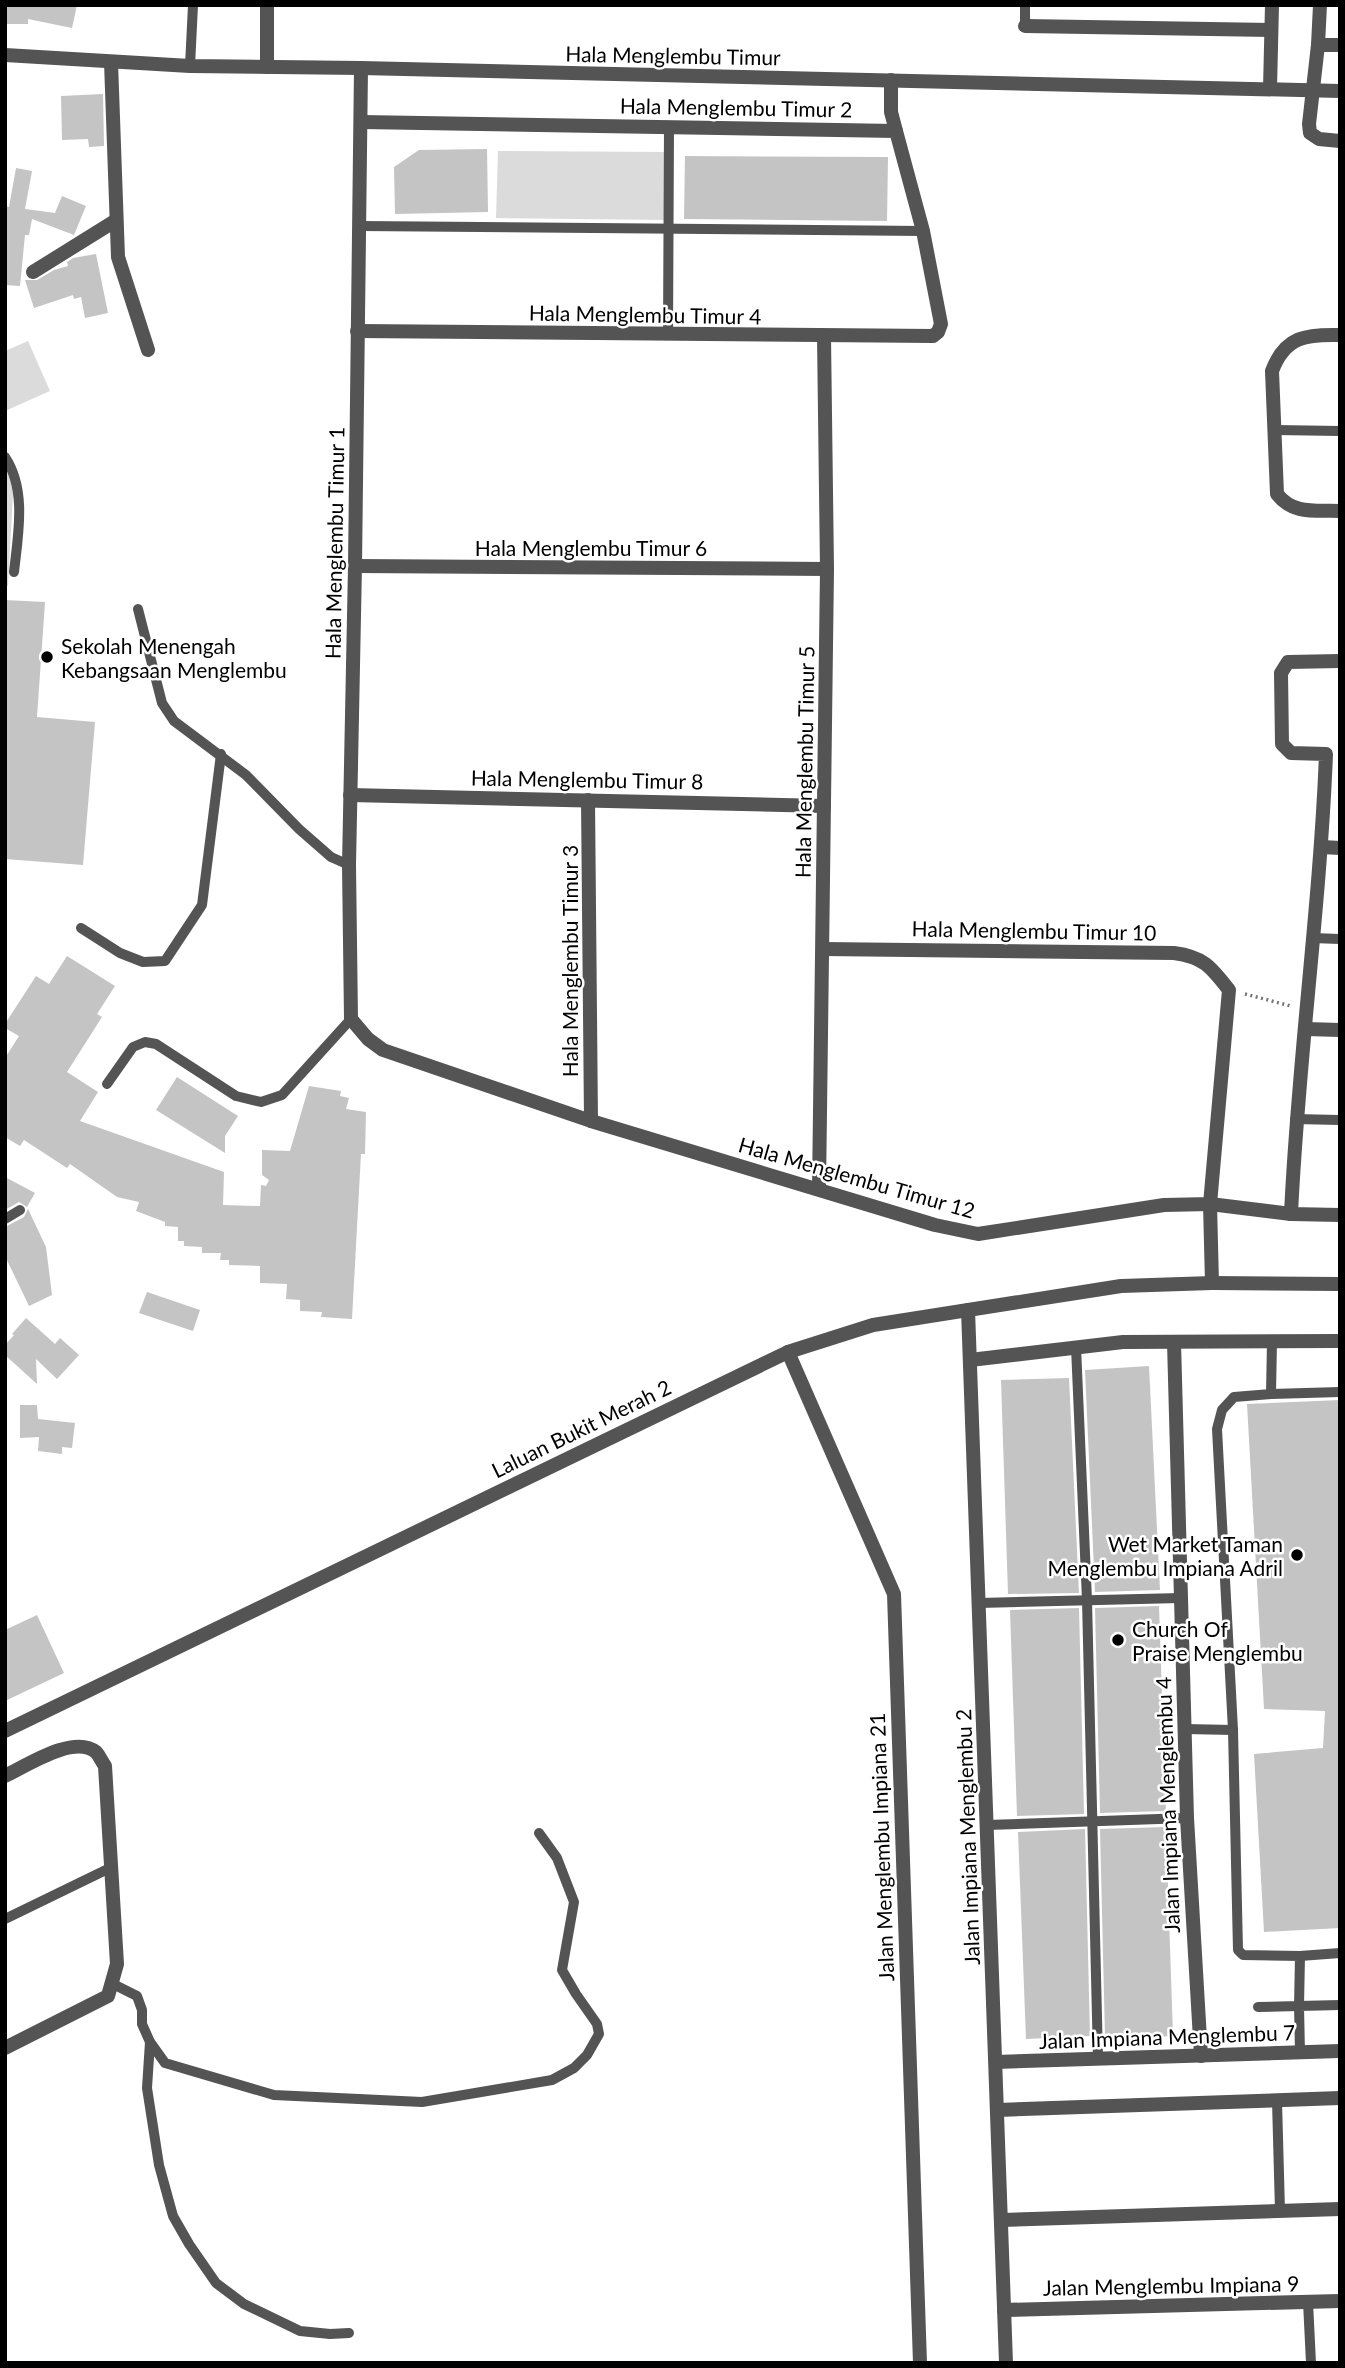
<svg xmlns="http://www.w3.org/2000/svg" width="1345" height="2368" viewBox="0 0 1345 2368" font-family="Lato,sans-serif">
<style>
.green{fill:#dbdbdb}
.building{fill:#c4c4c4}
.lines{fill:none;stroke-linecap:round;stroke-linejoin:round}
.path{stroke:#767676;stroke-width:3.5;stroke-dasharray:2 3.5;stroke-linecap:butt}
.service{stroke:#545454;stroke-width:10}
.minor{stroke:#545454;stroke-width:14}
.tertiary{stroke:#545454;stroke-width:14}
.poi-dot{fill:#000;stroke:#fff;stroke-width:2.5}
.labels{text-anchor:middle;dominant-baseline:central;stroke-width:5;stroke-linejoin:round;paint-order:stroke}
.street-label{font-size:21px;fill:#000;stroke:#fff}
.poi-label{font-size:21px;fill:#000;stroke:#fff;text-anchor:start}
</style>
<rect width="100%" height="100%" fill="#fff"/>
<!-- green -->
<g class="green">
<path d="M 498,151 L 665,152 L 666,220 L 496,218 Z"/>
<path d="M 28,341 L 50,391 L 5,411 L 5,351 Z"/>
<path d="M 5,465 L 8,468 L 13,494 L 8,586 L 5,586 Z"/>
</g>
<!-- building -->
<g class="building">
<path d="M 5,5 L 77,5 L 72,28 L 28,19 L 28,24 L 5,24 Z"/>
<path d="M 103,94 L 104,146 L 89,147 L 88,139 L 62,140 L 61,96 Z"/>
<path d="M 487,149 L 488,212 L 395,214 L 394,167 L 419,150 Z"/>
<path d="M 685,156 L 888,157 L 887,221 L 684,219 Z"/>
<path d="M 16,168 L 32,171 L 25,209 L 55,213 L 62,196 L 86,206 L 74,235 L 32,219 L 29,235 L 25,235 L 20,286 L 5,285 L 5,206 L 9,207 Z"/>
<path d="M 96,254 L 108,313 L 85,318 L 81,297 L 74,299 L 73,295 L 34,308 L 25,280 L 37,280 L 54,270 L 68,266 L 67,262 L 73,258 Z"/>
<path d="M 5,600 L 45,602 L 37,717 L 95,722 L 83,865 L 5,859 Z"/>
<path d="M 67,956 L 115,986 L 97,1014 L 102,1017 L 67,1072 L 98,1092 L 80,1121 L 224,1172 L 223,1205 L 260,1206 L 261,1185 L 266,1186 L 269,1180 L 262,1175 L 262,1150 L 290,1151 L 309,1086 L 341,1091 L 340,1096 L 349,1098 L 346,1109 L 366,1112 L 365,1154 L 361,1154 L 352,1319 L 321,1317 L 322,1312 L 300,1311 L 300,1300 L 286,1299 L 287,1284 L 260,1283 L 260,1266 L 229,1265 L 229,1260 L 220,1260 L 221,1253 L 202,1253 L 202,1247 L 184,1246 L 184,1241 L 178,1241 L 178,1227 L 165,1226 L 165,1222 L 136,1211 L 139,1202 L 117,1197 L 70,1164 L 67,1168 L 24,1140 L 20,1146 L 5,1137 L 5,1058 L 19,1036 L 5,1028 L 5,1024 L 36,976 L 49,984 Z"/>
<path d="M 177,1077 L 238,1116 L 225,1136 L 225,1153 L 156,1110 Z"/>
<path d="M 5,1177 L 35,1193 L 27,1207 L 19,1202 L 5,1210 Z"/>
<path d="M 28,1209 L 46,1247 L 52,1295 L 29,1306 L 5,1256 L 5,1227 L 24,1217 Z"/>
<path d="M 147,1292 L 200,1310 L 193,1331 L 139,1313 Z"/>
<path d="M 26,1318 L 55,1344 L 60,1338 L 79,1355 L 57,1379 L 36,1359 L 37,1384 L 5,1355 L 5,1345 L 14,1335 L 12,1334 Z"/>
<path d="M 1149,1366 L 1160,1590 L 1095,1592 L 1085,1370 Z"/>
<path d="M 1069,1378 L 1079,1593 L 1008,1594 L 1001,1380 Z"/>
<path d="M 1340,1400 L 1340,1928 L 1264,1932 L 1254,1754 L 1323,1748 L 1325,1711 L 1264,1709 L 1247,1404 Z"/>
<path d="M 20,1405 L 37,1405 L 38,1419 L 75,1423 L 72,1448 L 62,1447 L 62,1454 L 38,1451 L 39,1437 L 20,1438 Z"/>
<path d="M 1159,1606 L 1166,1811 L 1100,1813 L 1095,1608 Z"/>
<path d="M 1079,1608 L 1084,1814 L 1017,1816 L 1010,1610 Z"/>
<path d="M 37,1615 L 64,1673 L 5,1701 L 5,1630 Z"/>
<path d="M 1166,1827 L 1173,2036 L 1108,2039 L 1108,2035 L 1105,2036 L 1100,1829 Z"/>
<path d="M 1085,1829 L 1090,2036 L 1026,2039 L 1018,1832 Z"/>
</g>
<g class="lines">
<!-- path -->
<path class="path" d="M 1245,994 L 1291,1006"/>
<!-- service -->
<g class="service">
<path d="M 1025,26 L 1025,5"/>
<path d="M 190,66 L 193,5"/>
<path d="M 360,226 L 923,231"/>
<path d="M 668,335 L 669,127"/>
<path d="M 1275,430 L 1340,431"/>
<path d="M 5,457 C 27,490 18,535 14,572"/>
<path d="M 138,609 L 162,703 L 174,721 L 246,775 L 299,829 L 331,857 L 349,865"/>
<path d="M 81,928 L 120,953 L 143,962 L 165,961 L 202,905 L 221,754"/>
<path d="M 1312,938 L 1340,939"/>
<path d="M 107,1084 L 133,1047 L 145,1042 L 156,1044 L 236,1096 L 261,1102 L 282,1095 L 351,1019"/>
<path d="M 1295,1119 L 1340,1120"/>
<path d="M 5,1219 L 20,1210"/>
<path d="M 1076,1347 L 1087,1600 L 1098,2059"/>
<path d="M 1271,1394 L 1340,1392"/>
<path d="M 979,1603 L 1181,1598"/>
<path d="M 1185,1729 L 1233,1730 L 1217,1429 L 1222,1410 L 1234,1397 L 1271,1394 L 1272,1341"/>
<path d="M 1233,1730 L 1238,1950 L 1243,1955 L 1300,1956 L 1299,2006 L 1258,2007"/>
<path d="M 987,1825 L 1187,1818"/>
<path d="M 5,1919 L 112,1867"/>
<path d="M 1300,1956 L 1340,1953"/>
<path d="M 113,1984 L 137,1996 L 142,2010 L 142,2024 L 150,2042 L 165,2063 L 274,2095 L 422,2102 L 552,2080 L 574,2068 L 587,2055 L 599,2034 L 597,2024 L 576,1994 L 562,1970 L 574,1902 L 557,1858 L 539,1833"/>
<path d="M 150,2042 L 147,2088 L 159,2165 L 173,2216 L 189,2244 L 216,2283 L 244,2304 L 300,2331 L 330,2334 L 349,2333"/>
<path d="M 1300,2053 L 1299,2006 L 1340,2005"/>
<path d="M 1277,2101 L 1280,2211"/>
<path d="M 1308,2302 L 1311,2363"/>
</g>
<!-- minor -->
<g class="minor">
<path d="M 1320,5 L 1318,45 L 1309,124 L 1310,133 L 1319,139 L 1340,141"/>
<path d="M 1025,26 L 1271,30"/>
<path d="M 1318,45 L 1340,45"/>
<path d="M 111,62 L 118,257 L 148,350"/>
<path d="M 267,67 L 267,5"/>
<path d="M 361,68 L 355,566 L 349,865 L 351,1019 L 368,1039 L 383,1050 L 591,1121 L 935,1225 L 978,1234 L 1164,1205 L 1210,1204 L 1229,990 C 1211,967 1204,957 1174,953 L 823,949"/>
<path d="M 891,80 L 891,112 L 896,131"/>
<path d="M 1270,89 L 1272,5"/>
<path d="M 33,272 L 115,221"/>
<path d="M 357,331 L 933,336 L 938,332 L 941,324 L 923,231 L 896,131 L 362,122"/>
<path d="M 1340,335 C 1307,334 1285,336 1272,371 L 1277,494 C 1293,515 1316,510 1340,511"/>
<path d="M 355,566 L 827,569"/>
<path d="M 350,795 L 824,806"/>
<path d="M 588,800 L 591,1121"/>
<path d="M 1322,847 L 1340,848"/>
<path d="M 1306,1029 L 1340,1030"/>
<path d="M 819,1189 L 827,569 L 824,336"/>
<path d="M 1291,1214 C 1298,1060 1320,908 1326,754 L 1291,753 L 1282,744 L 1281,673 L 1288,662 L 1340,661"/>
<path d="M 1212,1283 L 1340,1284"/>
<path d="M 968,1310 L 1006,2363"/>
<path d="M 1174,1342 L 1187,1818 L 1201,2056"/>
<path d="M 788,1352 L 894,1594 L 920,2363"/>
<path d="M 970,1360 L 1123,1342 L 1340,1341"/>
<path d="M 5,1776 C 26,1766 74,1734 96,1752 C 99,1755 102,1762 105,1766 L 117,1964 L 108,1996 L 5,2048"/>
<path d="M 996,2062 L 1340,2051"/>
<path d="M 998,2110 L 1340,2098"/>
<path d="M 1002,2220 L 1340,2209"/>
<path d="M 1004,2310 L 1340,2301"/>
</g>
<!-- tertiary -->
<g class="tertiary">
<path d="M 5,55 L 190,66 L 361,68 L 1340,91"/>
<path d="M 5,1731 L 788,1352 L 873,1325 L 1121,1286 L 1212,1283 L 1210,1204 L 1291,1214 L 1340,1215"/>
</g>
</g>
<!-- markers -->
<g class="poi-dot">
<circle cx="47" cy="657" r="7"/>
<circle cx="1297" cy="1555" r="7"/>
<circle cx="1118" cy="1640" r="7"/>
</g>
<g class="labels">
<!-- street labels -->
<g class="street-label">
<text transform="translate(673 55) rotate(1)">Hala Menglembu Timur</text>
<text transform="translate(736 107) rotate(1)">Hala Menglembu Timur 2</text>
<text transform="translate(645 314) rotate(1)">Hala Menglembu Timur 4</text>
<text transform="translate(334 543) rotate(-89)">Hala Menglembu Timur 1</text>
<text x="591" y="547">Hala Menglembu Timur 6</text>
<text transform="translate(804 762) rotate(-89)">Hala Menglembu Timur 5</text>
<text transform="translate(587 779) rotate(1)">Hala Menglembu Timur 8</text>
<text transform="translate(1034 930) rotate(1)">Hala Menglembu Timur 10</text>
<text transform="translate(569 961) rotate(-90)">Hala Menglembu Timur 3</text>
<text transform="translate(857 1177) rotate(16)">Hala Menglembu Timur 12</text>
<text transform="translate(581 1428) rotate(-26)">Laluan Bukit Merah 2</text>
<text transform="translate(1167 1805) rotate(-92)">Jalan Impiana Menglembu 4</text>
<text transform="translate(967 1837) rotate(-92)">Jalan Impiana Menglembu 2</text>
<text transform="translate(881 1847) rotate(-92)">Jalan Menglembu Impiana 21</text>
<text transform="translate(1167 2036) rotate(-2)">Jalan Impiana Menglembu 7</text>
<text transform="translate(1171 2285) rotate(-1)">Jalan Menglembu Impiana 9</text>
</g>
<!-- poi labels -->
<g class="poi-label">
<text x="61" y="645">Sekolah Menengah<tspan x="61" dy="24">Kebangsaan Menglembu</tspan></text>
<text x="1283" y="1543" text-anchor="end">Wet Market Taman<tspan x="1283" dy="24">Menglembu Impiana Adril</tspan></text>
<text x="1132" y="1628">Church Of<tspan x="1132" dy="24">Praise Menglembu</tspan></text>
</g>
</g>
<!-- border -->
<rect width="1345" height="2368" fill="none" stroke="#000000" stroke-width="14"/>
</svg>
